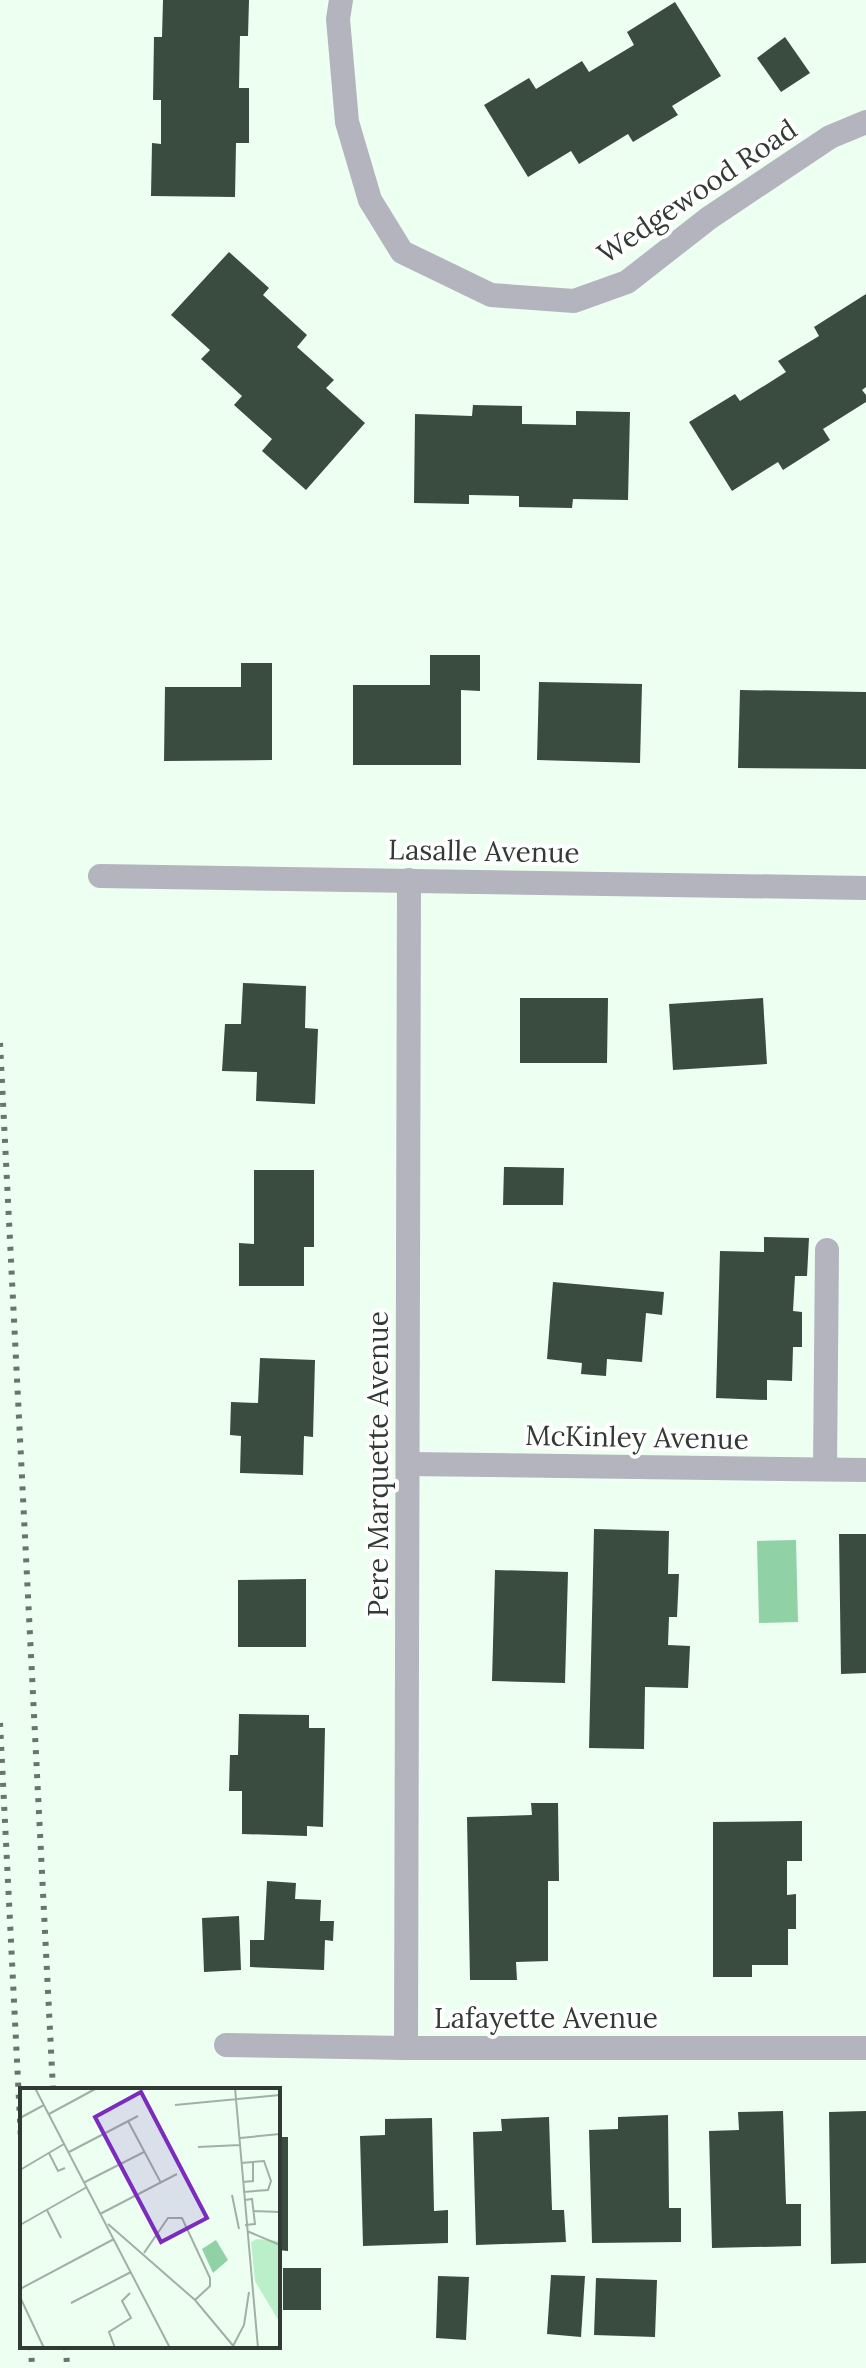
<svg xmlns="http://www.w3.org/2000/svg" width="866" height="2368" viewBox="0 0 866 2368" font-family="Lora,serif">
<style>
.water{fill:#91d1a6}
.building{fill:#394c3f}
.lines{fill:none;stroke-linecap:round;stroke-linejoin:round}
.minor{stroke:#b3b4be;stroke-width:24}
.rail{stroke:#69756c;stroke-width:6;stroke-dasharray:4 8;stroke-linecap:butt}
.labels{text-anchor:middle;dominant-baseline:central;stroke-width:8;stroke-linejoin:round;paint-order:stroke}
.street-label{font-size:28px;fill:#313a34;stroke:#fff}
.inset-road{fill:none;stroke:#a1b0a5;stroke-width:2}
.view{fill:#7b2cbf;fill-opacity:0.15;stroke:#7b2cbf;stroke-width:4}
.inset-edge{fill:none;stroke:#313a34;stroke-width:4}
</style>
<rect width="100%" height="100%" fill="#ecfff1"/>
<!-- water -->
<path class="water" d="M 796,1540 L 798,1622 L 759,1623 L 757,1541 Z"/>
<!-- building -->
<g class="building">
<path d="M 163,0 L 249,0 L 248,36 L 240,36 L 239,88 L 249,88 L 249,143 L 236,143 L 235,197 L 151,196 L 152,143 L 161,144 L 161,100 L 153,100 L 154,37 L 162,37 Z"/>
<path d="M 675,2 L 721,76 L 672,106 L 678,115 L 633,142 L 628,134 L 579,164 L 571,151 L 528,177 L 484,105 L 529,78 L 536,89 L 582,61 L 589,72 L 634,45 L 627,32 Z"/>
<path d="M 785,37 L 810,73 L 781,92 L 757,58 Z"/>
<path d="M 229,252 L 269,288 L 263,295 L 307,335 L 297,347 L 334,380 L 326,388 L 365,423 L 306,490 L 262,451 L 272,439 L 234,405 L 242,396 L 201,359 L 210,350 L 171,315 Z"/>
<path d="M 866,294 L 866,387 L 862,390 L 866,395 L 866,402 L 823,429 L 830,440 L 783,470 L 778,462 L 732,491 L 689,422 L 735,394 L 740,401 L 786,372 L 778,361 L 819,336 L 814,327 Z"/>
<path d="M 473,405 L 522,406 L 522,424 L 576,425 L 576,411 L 630,412 L 628,500 L 573,499 L 572,508 L 519,507 L 519,496 L 469,495 L 469,504 L 414,503 L 415,414 L 472,416 Z"/>
<path d="M 430,655 L 480,655 L 480,691 L 461,690 L 461,765 L 353,765 L 353,685 L 430,685 Z"/>
<path d="M 241,663 L 272,663 L 272,760 L 164,761 L 165,687 L 241,687 Z"/>
<path d="M 539,682 L 642,684 L 640,763 L 537,760 Z"/>
<path d="M 740,690 L 866,692 L 866,769 L 738,768 Z"/>
<path d="M 243,983 L 306,986 L 305,1028 L 318,1029 L 315,1104 L 256,1101 L 257,1072 L 222,1071 L 225,1024 L 241,1024 Z"/>
<path d="M 520,998 L 608,998 L 607,1063 L 520,1063 Z"/>
<path d="M 763,998 L 767,1064 L 673,1070 L 669,1004 Z"/>
<path d="M 504,1167 L 564,1168 L 563,1205 L 503,1205 Z"/>
<path d="M 254,1170 L 314,1170 L 314,1247 L 304,1247 L 304,1286 L 239,1286 L 239,1243 L 254,1244 Z"/>
<path d="M 764,1237 L 809,1238 L 807,1276 L 795,1276 L 793,1311 L 802,1312 L 802,1347 L 793,1347 L 792,1381 L 767,1380 L 767,1400 L 716,1398 L 720,1251 L 764,1252 Z"/>
<path d="M 553,1282 L 664,1292 L 662,1315 L 646,1313 L 642,1362 L 607,1359 L 606,1376 L 581,1374 L 582,1363 L 547,1359 Z"/>
<path d="M 260,1358 L 315,1360 L 313,1437 L 304,1436 L 303,1475 L 240,1473 L 241,1436 L 230,1435 L 231,1402 L 258,1403 Z"/>
<path d="M 594,1529 L 669,1531 L 668,1574 L 679,1574 L 677,1617 L 669,1617 L 668,1645 L 690,1646 L 688,1688 L 645,1687 L 644,1749 L 589,1748 Z"/>
<path d="M 839,1534 L 866,1534 L 866,1673 L 841,1674 Z"/>
<path d="M 495,1570 L 568,1572 L 565,1683 L 492,1681 Z"/>
<path d="M 306,1579 L 306,1647 L 238,1647 L 238,1580 Z"/>
<path d="M 239,1714 L 309,1715 L 309,1728 L 325,1728 L 323,1827 L 307,1826 L 307,1836 L 242,1834 L 242,1791 L 229,1791 L 230,1755 L 238,1755 Z"/>
<path d="M 531,1803 L 558,1803 L 559,1881 L 548,1881 L 548,1961 L 516,1962 L 517,1980 L 470,1980 L 467,1817 L 532,1815 Z"/>
<path d="M 802,1821 L 802,1861 L 787,1861 L 787,1895 L 796,1894 L 796,1929 L 788,1929 L 788,1965 L 752,1965 L 752,1977 L 713,1977 L 713,1822 Z"/>
<path d="M 267,1881 L 296,1883 L 295,1899 L 321,1900 L 320,1921 L 334,1921 L 333,1941 L 325,1940 L 324,1970 L 250,1967 L 250,1940 L 264,1940 Z"/>
<path d="M 239,1916 L 241,1970 L 204,1972 L 202,1918 Z"/>
<path d="M 783,2111 L 786,2204 L 801,2204 L 801,2246 L 712,2248 L 709,2131 L 739,2130 L 738,2112 Z"/>
<path d="M 866,2111 L 866,2263 L 831,2264 L 829,2112 Z"/>
<path d="M 668,2115 L 669,2208 L 681,2208 L 681,2242 L 592,2243 L 589,2130 L 618,2129 L 618,2117 Z"/>
<path d="M 549,2117 L 552,2210 L 564,2210 L 566,2242 L 476,2245 L 473,2132 L 502,2131 L 501,2119 Z"/>
<path d="M 432,2118 L 434,2211 L 448,2210 L 448,2243 L 363,2246 L 360,2136 L 385,2135 L 385,2119 Z"/>
<path d="M 278,2137 L 288,2137 L 288,2251 L 278,2250 Z"/>
<rect x="283" y="2268" width="38" height="42"/>
<path d="M 551,2275 L 585,2276 L 581,2337 L 547,2334 Z"/>
<path d="M 438,2276 L 469,2277 L 466,2340 L 436,2338 Z"/>
<path d="M 596,2278 L 657,2280 L 655,2337 L 594,2335 Z"/>
</g>
<g class="lines">
<!-- minor -->
<g class="minor">
<path d="M 341,0 L 338,19 L 347,122 L 370,200 L 402,252 L 491,295 L 574,301 L 627,282 L 709,218 L 830,137 L 866,122"/>
<path d="M 100,876 L 866,888"/>
<path d="M 408,1464 L 866,1470"/>
<path d="M 825,1469 L 827,1250"/>
<path d="M 226,2045 L 406,2048 L 866,2048"/>
<path d="M 406,2048 L 409,880"/>
</g>
<!-- rail -->
<g class="rail">
<path d="M 0,1043 L 53,2090"/>
<path d="M 0,1723 L 22,2160"/>
<path d="M 31,2346 L 32,2368"/>
<path d="M 66,2346 L 67,2368"/>
</g>
</g>
<g class="labels">
<!-- street labels -->
<g class="street-label">
<text transform="translate(697 191) rotate(-34)">Wedgewood Road</text>
<text transform="translate(484 851) rotate(1)">Lasalle Avenue</text>
<text transform="translate(637 1437) rotate(1)">McKinley Avenue</text>
<text transform="translate(378 1464) rotate(-90)">Pere Marquette Avenue</text>
<text x="546" y="2018">Lafayette Avenue</text>
</g>
</g>
<!-- overview -->
<g transform="translate(20 2088)">
<rect width="260" height="260" fill="#ecfff1"/>
<path d="M 237,151 L 260,153 L 260,235 L 235,193 L 231,154 Z" fill="#baefca"/>
<path d="M 196,152 L 208,172 L 193,185 L 182,161 Z" fill="#91d1a6"/>
<path class="inset-road" d="M 15,0 L 150,260M 215,0 L 238,260M 155,17 L 260,7M 29,26 L 77,0M 0,30 L 24,17M 108,33 L 141,95M 220,50 L 260,46M 178,59 L 220,57M 49,64 L 118,28M 29,65 L 38,83 L 45,80M 221,75 L 244,73 L 251,93 L 248,102 L 223,104M 0,82 L 44,56M 65,94 L 124,64M 223,94 L 233,93 L 233,74M 212,107 L 219,141M 225,112 L 232,111 L 235,136 L 225,137M 27,122 L 41,150M 233,123 L 260,124M 80,126 L 157,86M 88,136 L 175,212 L 215,260M 0,137 L 67,99M 227,143 L 260,157M 124,165 L 148,130 L 162,130 L 190,190 L 190,198 L 175,212M 0,201 L 94,151M 0,209 L 24,260M 51,215 L 111,184M 95,260 L 89,244 L 111,230 L 102,213 L 110,205M 212,260 L 224,237 L 229,204"/>
<path class="view" d="M 121,4 L 187,130 L 141,154 L 75,29 Z"/>
<rect width="260" height="260" class="inset-edge"/>
</g>
</svg>
